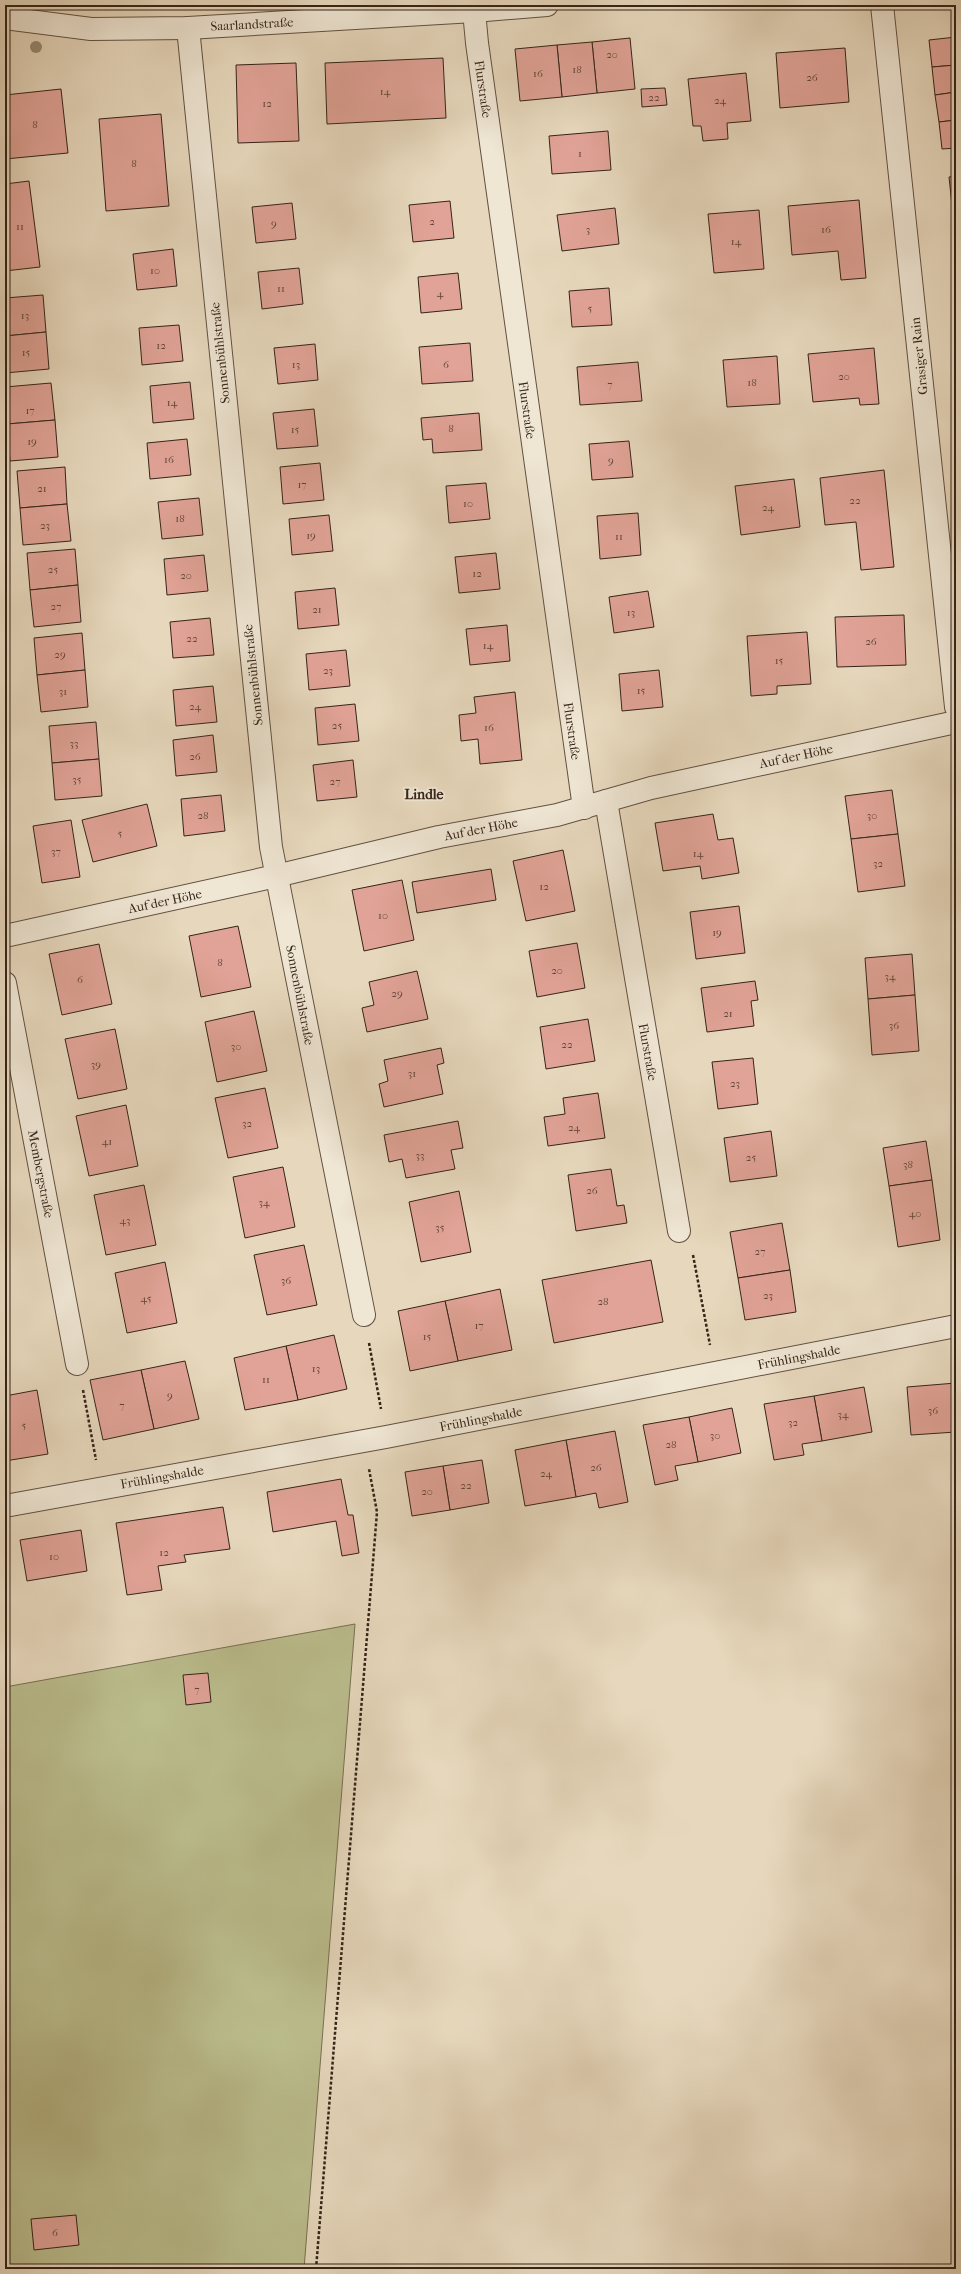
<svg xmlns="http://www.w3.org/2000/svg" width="961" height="2274" viewBox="0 0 961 2274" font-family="'IM FELL French Canon',serif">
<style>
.green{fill:#bbbd8d;stroke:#787053}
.building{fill:#e1a397;stroke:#352419}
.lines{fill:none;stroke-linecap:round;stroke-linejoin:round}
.street-casing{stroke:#625142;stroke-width:24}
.path{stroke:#352419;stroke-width:2.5;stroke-dasharray:3 2;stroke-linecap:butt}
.street{stroke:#efe6d4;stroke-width:22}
.tree{fill:#978a73}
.labels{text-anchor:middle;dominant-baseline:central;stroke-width:4;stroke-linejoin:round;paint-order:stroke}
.number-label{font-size:11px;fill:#604438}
.street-label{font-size:13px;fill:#352419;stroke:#efe6d4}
.neighbourhood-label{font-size:14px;font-weight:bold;fill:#352419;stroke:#efe6d4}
</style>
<rect width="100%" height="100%" fill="#e7d8bd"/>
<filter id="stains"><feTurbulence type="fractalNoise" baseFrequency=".005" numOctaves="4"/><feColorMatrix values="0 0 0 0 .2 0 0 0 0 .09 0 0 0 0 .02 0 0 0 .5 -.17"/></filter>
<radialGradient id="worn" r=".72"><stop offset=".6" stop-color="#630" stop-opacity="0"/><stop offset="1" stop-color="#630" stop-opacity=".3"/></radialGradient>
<!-- green -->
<path class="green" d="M 355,1624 L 304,2269 L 5,2269 L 5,1687 Z"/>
<!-- building -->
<g class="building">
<path d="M 956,37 L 956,65 L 932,67 L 929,40 Z"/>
<path d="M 630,38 L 635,89 L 597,93 L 592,42 Z"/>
<path d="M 592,42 L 597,93 L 562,97 L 557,45 Z"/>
<path d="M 557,45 L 562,97 L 520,101 L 515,49 Z"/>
<path d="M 845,48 L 849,102 L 780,108 L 776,53 Z"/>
<path d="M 443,58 L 446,118 L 327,124 L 325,63 Z"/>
<path d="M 296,63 L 299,141 L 238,143 L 236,65 Z"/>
<path d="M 956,65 L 956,92 L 935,95 L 932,67 Z"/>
<path d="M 746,73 L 751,121 L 727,123 L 728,139 L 703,141 L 701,126 L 693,126 L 688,79 Z"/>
<path d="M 665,88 L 667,105 L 642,107 L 641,89 Z"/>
<path d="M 61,89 L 68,153 L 5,159 L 5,95 Z"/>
<path d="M 956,92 L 956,120 L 939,122 L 935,95 Z"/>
<path d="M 161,114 L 169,206 L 106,211 L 99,119 Z"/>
<path d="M 956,120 L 956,148 L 942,149 L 939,122 Z"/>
<path d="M 608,131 L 611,170 L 552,174 L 549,136 Z"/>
<path d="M 956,176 L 956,243 L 949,177 Z"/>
<path d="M 29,181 L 40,267 L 5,271 L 5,184 Z"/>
<path d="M 859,200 L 866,278 L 841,280 L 838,251 L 792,255 L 788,206 Z"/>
<path d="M 450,201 L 454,238 L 413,242 L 409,205 Z"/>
<path d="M 292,203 L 296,239 L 256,243 L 252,207 Z"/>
<path d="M 615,208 L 619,244 L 562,251 L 557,215 Z"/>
<path d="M 759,210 L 764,269 L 714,273 L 708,214 Z"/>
<path d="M 173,249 L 177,286 L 137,290 L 133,254 Z"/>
<path d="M 299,268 L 303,304 L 262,309 L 258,272 Z"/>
<path d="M 458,273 L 462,309 L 421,313 L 418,277 Z"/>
<path d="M 609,288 L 612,325 L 572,327 L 569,291 Z"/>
<path d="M 43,295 L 46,332 L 5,336 L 5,298 Z"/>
<path d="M 179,325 L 183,361 L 142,365 L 139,328 Z"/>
<path d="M 46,332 L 49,369 L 5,373 L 5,336 Z"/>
<path d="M 470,343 L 473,381 L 422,384 L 419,347 Z"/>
<path d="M 315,344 L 318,380 L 278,384 L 274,348 Z"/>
<path d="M 874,348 L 879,404 L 860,405 L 859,398 L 813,402 L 808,354 Z"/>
<path d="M 777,356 L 780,404 L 727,407 L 723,360 Z"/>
<path d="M 638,362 L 642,401 L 580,405 L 577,367 Z"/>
<path d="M 190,382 L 194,419 L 153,423 L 150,386 Z"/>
<path d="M 51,383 L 55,420 L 7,424 L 5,387 Z"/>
<path d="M 314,409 L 318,446 L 277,449 L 273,413 Z"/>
<path d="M 479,413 L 482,450 L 433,453 L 432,439 L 423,440 L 421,418 Z"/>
<path d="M 55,420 L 58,457 L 10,461 L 7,424 Z"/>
<path d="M 187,439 L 191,475 L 150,479 L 147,443 Z"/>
<path d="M 629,441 L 633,477 L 592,480 L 589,444 Z"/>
<path d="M 320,463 L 324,500 L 283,504 L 280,467 Z"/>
<path d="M 65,467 L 67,504 L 20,508 L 17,471 Z"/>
<path d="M 884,470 L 894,567 L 861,570 L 856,522 L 825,525 L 820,478 Z"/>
<path d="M 794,479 L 800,527 L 741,535 L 735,486 Z"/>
<path d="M 486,483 L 490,519 L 449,523 L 446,486 Z"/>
<path d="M 199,498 L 203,535 L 162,539 L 158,502 Z"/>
<path d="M 67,504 L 71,541 L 23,545 L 20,508 Z"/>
<path d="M 638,513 L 641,555 L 600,559 L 597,516 Z"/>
<path d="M 329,515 L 333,551 L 292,555 L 289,519 Z"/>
<path d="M 75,549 L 78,585 L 30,590 L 27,553 Z"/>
<path d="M 496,553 L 500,589 L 459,593 L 455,557 Z"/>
<path d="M 204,555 L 208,591 L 167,595 L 164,559 Z"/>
<path d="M 78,585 L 81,622 L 34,627 L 30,590 Z"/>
<path d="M 335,588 L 339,625 L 298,629 L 295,592 Z"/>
<path d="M 648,591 L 654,627 L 614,633 L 609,597 Z"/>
<path d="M 904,615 L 906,665 L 837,667 L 835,617 Z"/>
<path d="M 210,618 L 214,655 L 173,658 L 170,622 Z"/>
<path d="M 507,625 L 510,661 L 470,665 L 466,629 Z"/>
<path d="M 807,632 L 811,684 L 777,686 L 777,694 L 751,696 L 747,636 Z"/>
<path d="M 82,633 L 85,670 L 37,675 L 34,638 Z"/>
<path d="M 346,650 L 350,686 L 309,690 L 306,654 Z"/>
<path d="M 85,670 L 88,707 L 41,712 L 37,675 Z"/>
<path d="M 659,670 L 663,707 L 622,711 L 619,674 Z"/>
<path d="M 213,686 L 217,722 L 176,726 L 173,690 Z"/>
<path d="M 515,692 L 522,760 L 480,764 L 478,739 L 461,741 L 459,715 L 476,713 L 474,697 Z"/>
<path d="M 355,704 L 359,741 L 318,745 L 315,708 Z"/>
<path d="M 96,722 L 99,759 L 52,763 L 49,726 Z"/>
<path d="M 213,735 L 217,772 L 176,776 L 173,740 Z"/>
<path d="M 99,759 L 102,796 L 55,800 L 52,763 Z"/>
<path d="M 353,760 L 357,797 L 317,801 L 313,765 Z"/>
<path d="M 892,790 L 898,834 L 851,839 L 845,796 Z"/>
<path d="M 221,795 L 225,831 L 184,836 L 181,799 Z"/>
<path d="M 147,804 L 157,846 L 93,862 L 82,820 Z"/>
<path d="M 713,814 L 718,840 L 733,838 L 739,873 L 702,879 L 700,866 L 663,871 L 655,823 Z"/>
<path d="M 71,820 L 80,877 L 42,883 L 33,826 Z"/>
<path d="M 898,834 L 905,886 L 858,892 L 851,839 Z"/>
<path d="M 563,850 L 575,911 L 526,921 L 513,861 Z"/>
<path d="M 491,869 L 496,900 L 417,913 L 412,882 Z"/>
<path d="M 402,880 L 414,940 L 364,951 L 352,890 Z"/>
<path d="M 739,906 L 745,953 L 696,959 L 690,912 Z"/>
<path d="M 238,926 L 251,987 L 201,997 L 189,936 Z"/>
<path d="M 577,943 L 585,988 L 537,997 L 529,951 Z"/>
<path d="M 99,944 L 112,1004 L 62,1015 L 49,954 Z"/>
<path d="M 912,954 L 915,995 L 868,999 L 865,958 Z"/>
<path d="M 417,971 L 428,1019 L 367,1032 L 362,1008 L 374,1005 L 369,982 Z"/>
<path d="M 755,981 L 758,1000 L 751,1001 L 754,1026 L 707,1032 L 701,988 Z"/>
<path d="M 915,995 L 919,1051 L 872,1055 L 868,999 Z"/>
<path d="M 254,1011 L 267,1071 L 217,1082 L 205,1022 Z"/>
<path d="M 588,1019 L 595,1061 L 546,1069 L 540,1027 Z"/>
<path d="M 115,1029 L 127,1089 L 78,1099 L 65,1039 Z"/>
<path d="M 441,1048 L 444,1063 L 437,1065 L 443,1094 L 384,1107 L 379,1084 L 388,1081 L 384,1060 Z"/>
<path d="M 753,1058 L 758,1104 L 718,1109 L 712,1062 Z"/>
<path d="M 265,1088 L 278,1148 L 228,1158 L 215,1098 Z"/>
<path d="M 598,1093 L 605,1138 L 548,1146 L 544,1117 L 565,1114 L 563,1098 Z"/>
<path d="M 126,1105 L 138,1166 L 89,1176 L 76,1116 Z"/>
<path d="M 458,1121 L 463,1148 L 451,1150 L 455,1169 L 406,1178 L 402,1159 L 389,1162 L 384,1135 Z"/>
<path d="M 771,1131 L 777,1176 L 730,1182 L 724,1138 Z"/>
<path d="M 926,1141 L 932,1180 L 889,1186 L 883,1148 Z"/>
<path d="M 283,1167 L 295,1227 L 245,1238 L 233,1177 Z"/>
<path d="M 611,1169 L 617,1206 L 624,1205 L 627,1223 L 576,1231 L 568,1175 Z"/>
<path d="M 932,1180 L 940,1240 L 898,1247 L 889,1186 Z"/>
<path d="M 144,1185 L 156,1245 L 106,1255 L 94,1195 Z"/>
<path d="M 459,1191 L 471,1252 L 421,1262 L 409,1202 Z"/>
<path d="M 782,1223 L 790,1270 L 738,1278 L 730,1232 Z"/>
<path d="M 304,1245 L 317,1305 L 267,1315 L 254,1255 Z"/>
<path d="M 651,1260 L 663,1322 L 554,1343 L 542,1280 Z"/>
<path d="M 165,1262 L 177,1323 L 127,1333 L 115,1273 Z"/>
<path d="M 790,1270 L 796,1312 L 745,1320 L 738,1278 Z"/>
<path d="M 500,1289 L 512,1350 L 458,1361 L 445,1301 Z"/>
<path d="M 445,1301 L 458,1361 L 410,1371 L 398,1311 Z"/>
<path d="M 5,1333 L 8,1347 L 5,1348 Z"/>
<path d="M 334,1335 L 347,1389 L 298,1400 L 286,1346 Z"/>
<path d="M 286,1346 L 298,1400 L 245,1410 L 234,1358 Z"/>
<path d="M 185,1361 L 199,1419 L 154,1429 L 141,1370 Z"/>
<path d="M 141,1370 L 154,1429 L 103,1440 L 90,1380 Z"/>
<path d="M 956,1383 L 956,1432 L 911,1435 L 907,1387 Z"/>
<path d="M 864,1387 L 872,1432 L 822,1441 L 814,1396 Z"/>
<path d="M 37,1390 L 48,1454 L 5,1461 L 5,1396 Z"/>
<path d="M 814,1396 L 822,1441 L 802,1444 L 804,1455 L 774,1460 L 764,1404 Z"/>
<path d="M 732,1408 L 741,1453 L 698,1462 L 689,1417 Z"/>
<path d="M 689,1417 L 698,1462 L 675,1466 L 678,1480 L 655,1485 L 643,1425 Z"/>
<path d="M 615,1431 L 628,1502 L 599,1508 L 596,1493 L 576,1497 L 566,1440 Z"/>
<path d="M 566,1440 L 576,1497 L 525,1506 L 515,1450 Z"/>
<path d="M 482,1460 L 489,1503 L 450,1510 L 443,1466 Z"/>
<path d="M 443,1466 L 450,1510 L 412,1516 L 405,1472 Z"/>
<path d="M 341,1479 L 348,1515 L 353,1515 L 359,1553 L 342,1556 L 336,1521 L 273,1532 L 267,1492 Z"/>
<path d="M 223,1507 L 230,1549 L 184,1555 L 186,1562 L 158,1566 L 162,1590 L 127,1595 L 116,1523 Z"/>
<path d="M 81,1530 L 87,1571 L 27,1581 L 20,1540 Z"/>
<path d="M 5,1645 L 9,1670 L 5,1671 Z"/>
<path d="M 208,1673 L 211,1702 L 186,1705 L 183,1675 Z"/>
<path d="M 76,2215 L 79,2245 L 34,2250 L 31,2219 Z"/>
</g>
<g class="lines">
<defs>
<g id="street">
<path d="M 882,5 L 956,707"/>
<path d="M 474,11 L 477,43 L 584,808"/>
<path d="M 5,18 L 91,29 L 188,28 L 474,11 L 547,5"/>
<path d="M 188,28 L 271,847 L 364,1315"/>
<path d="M 606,801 L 679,1231"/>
<path d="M 5,936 L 276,876 L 439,837 L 557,815 L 651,788 L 956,722"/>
<path d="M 5,983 L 77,1364"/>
<path d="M 5,1506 L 386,1437 L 956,1326"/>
</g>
</defs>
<!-- street casing -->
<use href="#street" class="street-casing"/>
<!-- path -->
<g class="path">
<path d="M 693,1255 L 710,1345"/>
<path d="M 369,1343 L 381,1409"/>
<path d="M 83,1390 L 96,1460"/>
<path d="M 316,2269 L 377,1512 L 369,1469"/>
</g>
<!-- street -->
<use href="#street" class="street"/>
</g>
<!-- trees -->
<circle class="tree" cx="36" cy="47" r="6"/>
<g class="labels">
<!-- number labels -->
<g class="number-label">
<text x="612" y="54">20</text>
<text x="577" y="69">18</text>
<text x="538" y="73">16</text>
<text x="812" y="77">26</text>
<text x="385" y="91">14</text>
<text x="654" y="97">22</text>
<text x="720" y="100">24</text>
<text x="267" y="103">12</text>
<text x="35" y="124">8</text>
<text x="580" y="153">1</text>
<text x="134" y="163">8</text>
<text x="432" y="221">2</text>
<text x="274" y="223">9</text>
<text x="20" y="226">11</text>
<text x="588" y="229">3</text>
<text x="826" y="229">16</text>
<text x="736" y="241">14</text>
<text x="155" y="270">10</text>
<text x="281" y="288">11</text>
<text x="440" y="293">4</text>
<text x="590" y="308">5</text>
<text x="25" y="315">13</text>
<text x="161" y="345">12</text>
<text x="26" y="352">15</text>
<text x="296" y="364">13</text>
<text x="446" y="364">6</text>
<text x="844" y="376">20</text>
<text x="752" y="382">18</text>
<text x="610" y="384">7</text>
<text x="172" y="402">14</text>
<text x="30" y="410">17</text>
<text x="451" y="428">8</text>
<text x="295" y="429">15</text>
<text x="32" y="441">19</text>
<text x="169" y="459">16</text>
<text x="611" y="460">9</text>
<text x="302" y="484">17</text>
<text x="42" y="488">21</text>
<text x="855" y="500">22</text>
<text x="468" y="503">10</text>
<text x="768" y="507">24</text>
<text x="180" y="518">18</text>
<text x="45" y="525">23</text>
<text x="311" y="535">19</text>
<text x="619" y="536">11</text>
<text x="53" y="569">25</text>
<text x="477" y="573">12</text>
<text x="186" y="575">20</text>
<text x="56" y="606">27</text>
<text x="317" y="609">21</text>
<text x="631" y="612">13</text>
<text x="192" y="638">22</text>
<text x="871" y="641">26</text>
<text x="488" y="645">14</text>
<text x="60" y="654">29</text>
<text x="779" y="660">15</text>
<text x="328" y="670">23</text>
<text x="641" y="690">15</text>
<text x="63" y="691">31</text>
<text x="195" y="706">24</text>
<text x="337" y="725">25</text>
<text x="489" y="727">16</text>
<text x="74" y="743">33</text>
<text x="195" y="756">26</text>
<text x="77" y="779">35</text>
<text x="335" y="781">27</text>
<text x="203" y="815">28</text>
<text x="872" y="815">30</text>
<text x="120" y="833">5</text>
<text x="56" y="851">37</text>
<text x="698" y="853">14</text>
<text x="878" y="863">32</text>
<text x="544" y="886">12</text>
<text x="383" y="915">10</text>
<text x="717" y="932">19</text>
<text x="220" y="962">8</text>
<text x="557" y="970">20</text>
<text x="890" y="976">34</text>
<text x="80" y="979">6</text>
<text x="397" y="993">29</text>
<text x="728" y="1013">21</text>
<text x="894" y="1025">36</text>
<text x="567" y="1044">22</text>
<text x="236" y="1046">30</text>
<text x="96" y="1064">39</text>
<text x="412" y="1073">31</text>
<text x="735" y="1083">23</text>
<text x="247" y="1123">32</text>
<text x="574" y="1127">24</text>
<text x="107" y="1141">41</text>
<text x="420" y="1155">33</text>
<text x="751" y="1157">25</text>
<text x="908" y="1164">38</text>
<text x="592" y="1190">26</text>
<text x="264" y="1202">34</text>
<text x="915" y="1213">40</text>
<text x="125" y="1220">43</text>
<text x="440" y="1227">35</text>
<text x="760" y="1251">27</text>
<text x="286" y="1280">36</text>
<text x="768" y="1295">23</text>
<text x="146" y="1298">45</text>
<text x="603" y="1301">28</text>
<text x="479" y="1325">17</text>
<text x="427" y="1336">15</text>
<text x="316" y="1368">13</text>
<text x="266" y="1379">11</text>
<text x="170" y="1395">9</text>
<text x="122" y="1405">7</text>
<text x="933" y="1410">36</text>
<text x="843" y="1414">34</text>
<text x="793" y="1422">32</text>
<text x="24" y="1425">5</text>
<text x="715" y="1435">30</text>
<text x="671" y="1444">28</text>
<text x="596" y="1467">26</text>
<text x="546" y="1473">24</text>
<text x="466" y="1485">22</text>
<text x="427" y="1491">20</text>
<text x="164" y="1552">12</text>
<text x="54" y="1556">10</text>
<text x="197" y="1689">7</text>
<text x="55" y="2232">6</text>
</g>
<!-- street labels -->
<g class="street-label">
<text transform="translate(252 24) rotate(-3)">Saarlandstraße</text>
<text transform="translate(483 89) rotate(82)">Flurstraße</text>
<text transform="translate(220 353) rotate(-96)">Sonnenbühlstraße</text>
<text transform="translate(919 356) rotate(-96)">Grasiger Rain</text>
<text transform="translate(527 410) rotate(82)">Flurstraße</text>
<text transform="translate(253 675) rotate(-96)">Sonnenbühlstraße</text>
<text transform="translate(572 731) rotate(82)">Flurstraße</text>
<text transform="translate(796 756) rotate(-12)">Auf der Höhe</text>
<text transform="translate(481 829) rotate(-11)">Auf der Höhe</text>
<text transform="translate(165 901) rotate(-12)">Auf der Höhe</text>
<text transform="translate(300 995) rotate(79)">Sonnenbühlstraße</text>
<text transform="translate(648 1052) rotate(80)">Flurstraße</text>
<text transform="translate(41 1174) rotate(79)">Membergstraße</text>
<text transform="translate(799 1357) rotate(-11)">Frühlingshalde</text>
<text transform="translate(481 1419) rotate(-11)">Frühlingshalde</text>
<text transform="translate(162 1477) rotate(-10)">Frühlingshalde</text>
</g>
<!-- neighbourhood labels -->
<g class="neighbourhood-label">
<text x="424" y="794">Lindle</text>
</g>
</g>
<!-- margin -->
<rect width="961" height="2274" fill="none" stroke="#e7d8bd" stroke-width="20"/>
<rect x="6" y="6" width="949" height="2262" fill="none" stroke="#352419" stroke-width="2"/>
<rect x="10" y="10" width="941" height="2254" fill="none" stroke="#352419"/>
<rect width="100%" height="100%" filter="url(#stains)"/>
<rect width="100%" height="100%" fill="url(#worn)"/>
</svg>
